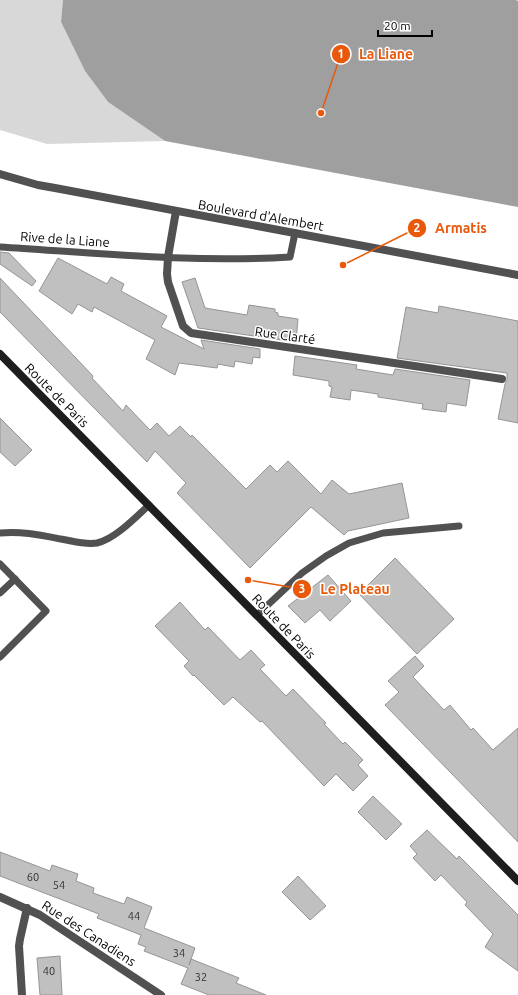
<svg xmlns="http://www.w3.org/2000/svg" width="518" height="995" viewBox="0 0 518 995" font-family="Ubuntu,sans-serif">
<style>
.green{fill:#d8d8d8}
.water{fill:#9f9f9f}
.building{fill:#c0c0c0;stroke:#959595}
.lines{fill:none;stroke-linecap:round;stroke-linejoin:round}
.service{stroke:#515151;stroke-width:7}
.minor{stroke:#515151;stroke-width:8}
.tertiary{stroke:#515151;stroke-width:8}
.secondary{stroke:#1e1e1e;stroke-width:8}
.labels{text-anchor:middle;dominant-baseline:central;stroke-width:3;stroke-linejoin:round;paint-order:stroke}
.number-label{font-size:11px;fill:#303030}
.street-label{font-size:13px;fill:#000;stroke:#fff}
.leader{fill:none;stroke:#e8590c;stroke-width:1.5}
.callout-dot{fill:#e8590c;stroke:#fff;stroke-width:1.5}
.mark-label{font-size:12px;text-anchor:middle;font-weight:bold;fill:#fff}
.callout-label{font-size:14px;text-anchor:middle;font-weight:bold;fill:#e8590c;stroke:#fff;stroke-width:3;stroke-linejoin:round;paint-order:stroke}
</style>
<rect width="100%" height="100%" fill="#fff"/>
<!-- green -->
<path class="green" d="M 0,0 L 63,0 L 61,22 L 85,71 L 108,102 L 165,141 L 47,144 L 0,130 Z"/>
<!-- water -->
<path class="water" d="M 63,0 L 516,0 L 518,1 L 518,207 L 165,141 L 108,102 L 85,71 L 61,22 Z"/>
<!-- building -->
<g class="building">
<path d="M 0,252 L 9,253 L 36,281 L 32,286 L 0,264 Z"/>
<path d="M 58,258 L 107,284 L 111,277 L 124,284 L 121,291 L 167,316 L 161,327 L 204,349 L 201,340 L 260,349 L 260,358 L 253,357 L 252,364 L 235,361 L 234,367 L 218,364 L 217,368 L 179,363 L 175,375 L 146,359 L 155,340 L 94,307 L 92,312 L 78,304 L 72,314 L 39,291 Z"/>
<path d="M 0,278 L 93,376 L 92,378 L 123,411 L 126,405 L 150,430 L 157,423 L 169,436 L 180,426 L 191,437 L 192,435 L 246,489 L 270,465 L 277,472 L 288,461 L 321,494 L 332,480 L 349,494 L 402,483 L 409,518 L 348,531 L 344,535 L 311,507 L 250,568 L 177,493 L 186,483 L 155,451 L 147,462 L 0,312 Z"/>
<path d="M 195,278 L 205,308 L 247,315 L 249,305 L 275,309 L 275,312 L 278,313 L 278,316 L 298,319 L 296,342 L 198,328 L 182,282 Z"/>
<path d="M 439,306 L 518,321 L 518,423 L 498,419 L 505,384 L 507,380 L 507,373 L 397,358 L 406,307 L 438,313 Z"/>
<path d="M 295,356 L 357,365 L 356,369 L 393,375 L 395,369 L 470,380 L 466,406 L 447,403 L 446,412 L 422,409 L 423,404 L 378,397 L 378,394 L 351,390 L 350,400 L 330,397 L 332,387 L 329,386 L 329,381 L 293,375 Z"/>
<path d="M 0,418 L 32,450 L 15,466 L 0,452 Z"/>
<path d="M 395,558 L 454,619 L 417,654 L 359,594 Z"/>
<path d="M 328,575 L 351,601 L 330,621 L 320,610 L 305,623 L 288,606 Z"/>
<path d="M 180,602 L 205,630 L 208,627 L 240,660 L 251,650 L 265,665 L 260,669 L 286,696 L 293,689 L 326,723 L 324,724 L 343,744 L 345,742 L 363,760 L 358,765 L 368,776 L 353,791 L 336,774 L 324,786 L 262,721 L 260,722 L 233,697 L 224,705 L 194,675 L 193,676 L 184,666 L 189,661 L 155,626 Z"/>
<path d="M 415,656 L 424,666 L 413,677 L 444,710 L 450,705 L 471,730 L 473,728 L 493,750 L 518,728 L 518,842 L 385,705 L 399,692 L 388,681 Z"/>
<path d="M 373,796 L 402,824 L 386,840 L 358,812 Z"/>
<path d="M 427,830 L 457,859 L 459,856 L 518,915 L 518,971 L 485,947 L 493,934 L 465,905 L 467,902 L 441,875 L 435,881 L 413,858 L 417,854 L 410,846 Z"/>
<path d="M 0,852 L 50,871 L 52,865 L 78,874 L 76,881 L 94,888 L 93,893 L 124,904 L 127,897 L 152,907 L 144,928 L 195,948 L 189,965 L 191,959 L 239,978 L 236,983 L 266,995 L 209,995 L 181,984 L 188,968 L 144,951 L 146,947 L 138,944 L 141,935 L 97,918 L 99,914 L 0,876 Z"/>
<path d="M 298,876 L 326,906 L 310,920 L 282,892 Z"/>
<path d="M 60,956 L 62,995 L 40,995 L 37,958 Z"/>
</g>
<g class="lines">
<!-- service -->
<g class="service">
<path d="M 0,247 C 96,253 194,263 290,257 L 295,233"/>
<path d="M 0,533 C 21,531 40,535 61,539 C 73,541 85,545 97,543 C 115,539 136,517 149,505"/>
<path d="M 0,564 L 46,611 L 0,657"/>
<path d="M 0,593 L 15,579"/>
<path d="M 257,615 L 302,573 L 326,556 L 349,543 L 383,533 L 459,526"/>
</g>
<!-- minor -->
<g class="minor">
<path d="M 176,211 L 168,257 L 167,274 L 168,282 L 183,326 L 191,333 L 502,379"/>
<path d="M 0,897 L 40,915 L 161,995"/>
<path d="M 22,995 L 19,946 L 20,939 L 27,908"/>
</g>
<!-- tertiary -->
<path class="tertiary" d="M 0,174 L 38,185 L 55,188 L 518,275"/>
<!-- secondary -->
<path class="secondary" d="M 0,354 L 518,881"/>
</g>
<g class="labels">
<!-- number labels -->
<g class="number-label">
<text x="33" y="877">60</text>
<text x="59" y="885">54</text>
<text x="134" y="916">44</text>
<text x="179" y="953">34</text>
<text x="49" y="971">40</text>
<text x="201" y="977">32</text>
</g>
<!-- street labels -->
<g class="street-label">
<text transform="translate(261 215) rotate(10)">Boulevard d'Alembert</text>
<text transform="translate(65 239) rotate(4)">Rive de la Liane</text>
<text transform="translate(285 335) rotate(8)">Rue Clarté</text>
<text transform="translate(57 395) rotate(45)">Route de Paris</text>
<text transform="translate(284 626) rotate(46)">Route de Paris</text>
<text transform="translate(89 933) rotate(33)">Rue des Canadiens</text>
</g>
</g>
<!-- callouts -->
<path class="leader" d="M321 113L341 54M343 265L417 228M248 580L302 589"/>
<g class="callout-dot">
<circle cx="321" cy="113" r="4"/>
<circle cx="343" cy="265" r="4"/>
<circle cx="248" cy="580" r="4"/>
<circle cx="341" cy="54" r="10"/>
<circle cx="417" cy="228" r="10"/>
<circle cx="302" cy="589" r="10"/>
</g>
<g class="mark-label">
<text x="341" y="58">1</text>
<text x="417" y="232">2</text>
<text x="302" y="593">3</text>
</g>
<g class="callout-label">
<text x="386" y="59">La Liane</text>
<text x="461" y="233">Armatis</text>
<text x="355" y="594">Le Plateau</text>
</g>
<!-- scale -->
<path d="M378 30v6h54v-6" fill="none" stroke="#000000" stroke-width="2"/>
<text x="384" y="30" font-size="12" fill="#000000" stroke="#ffffff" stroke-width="3" paint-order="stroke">20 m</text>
</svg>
